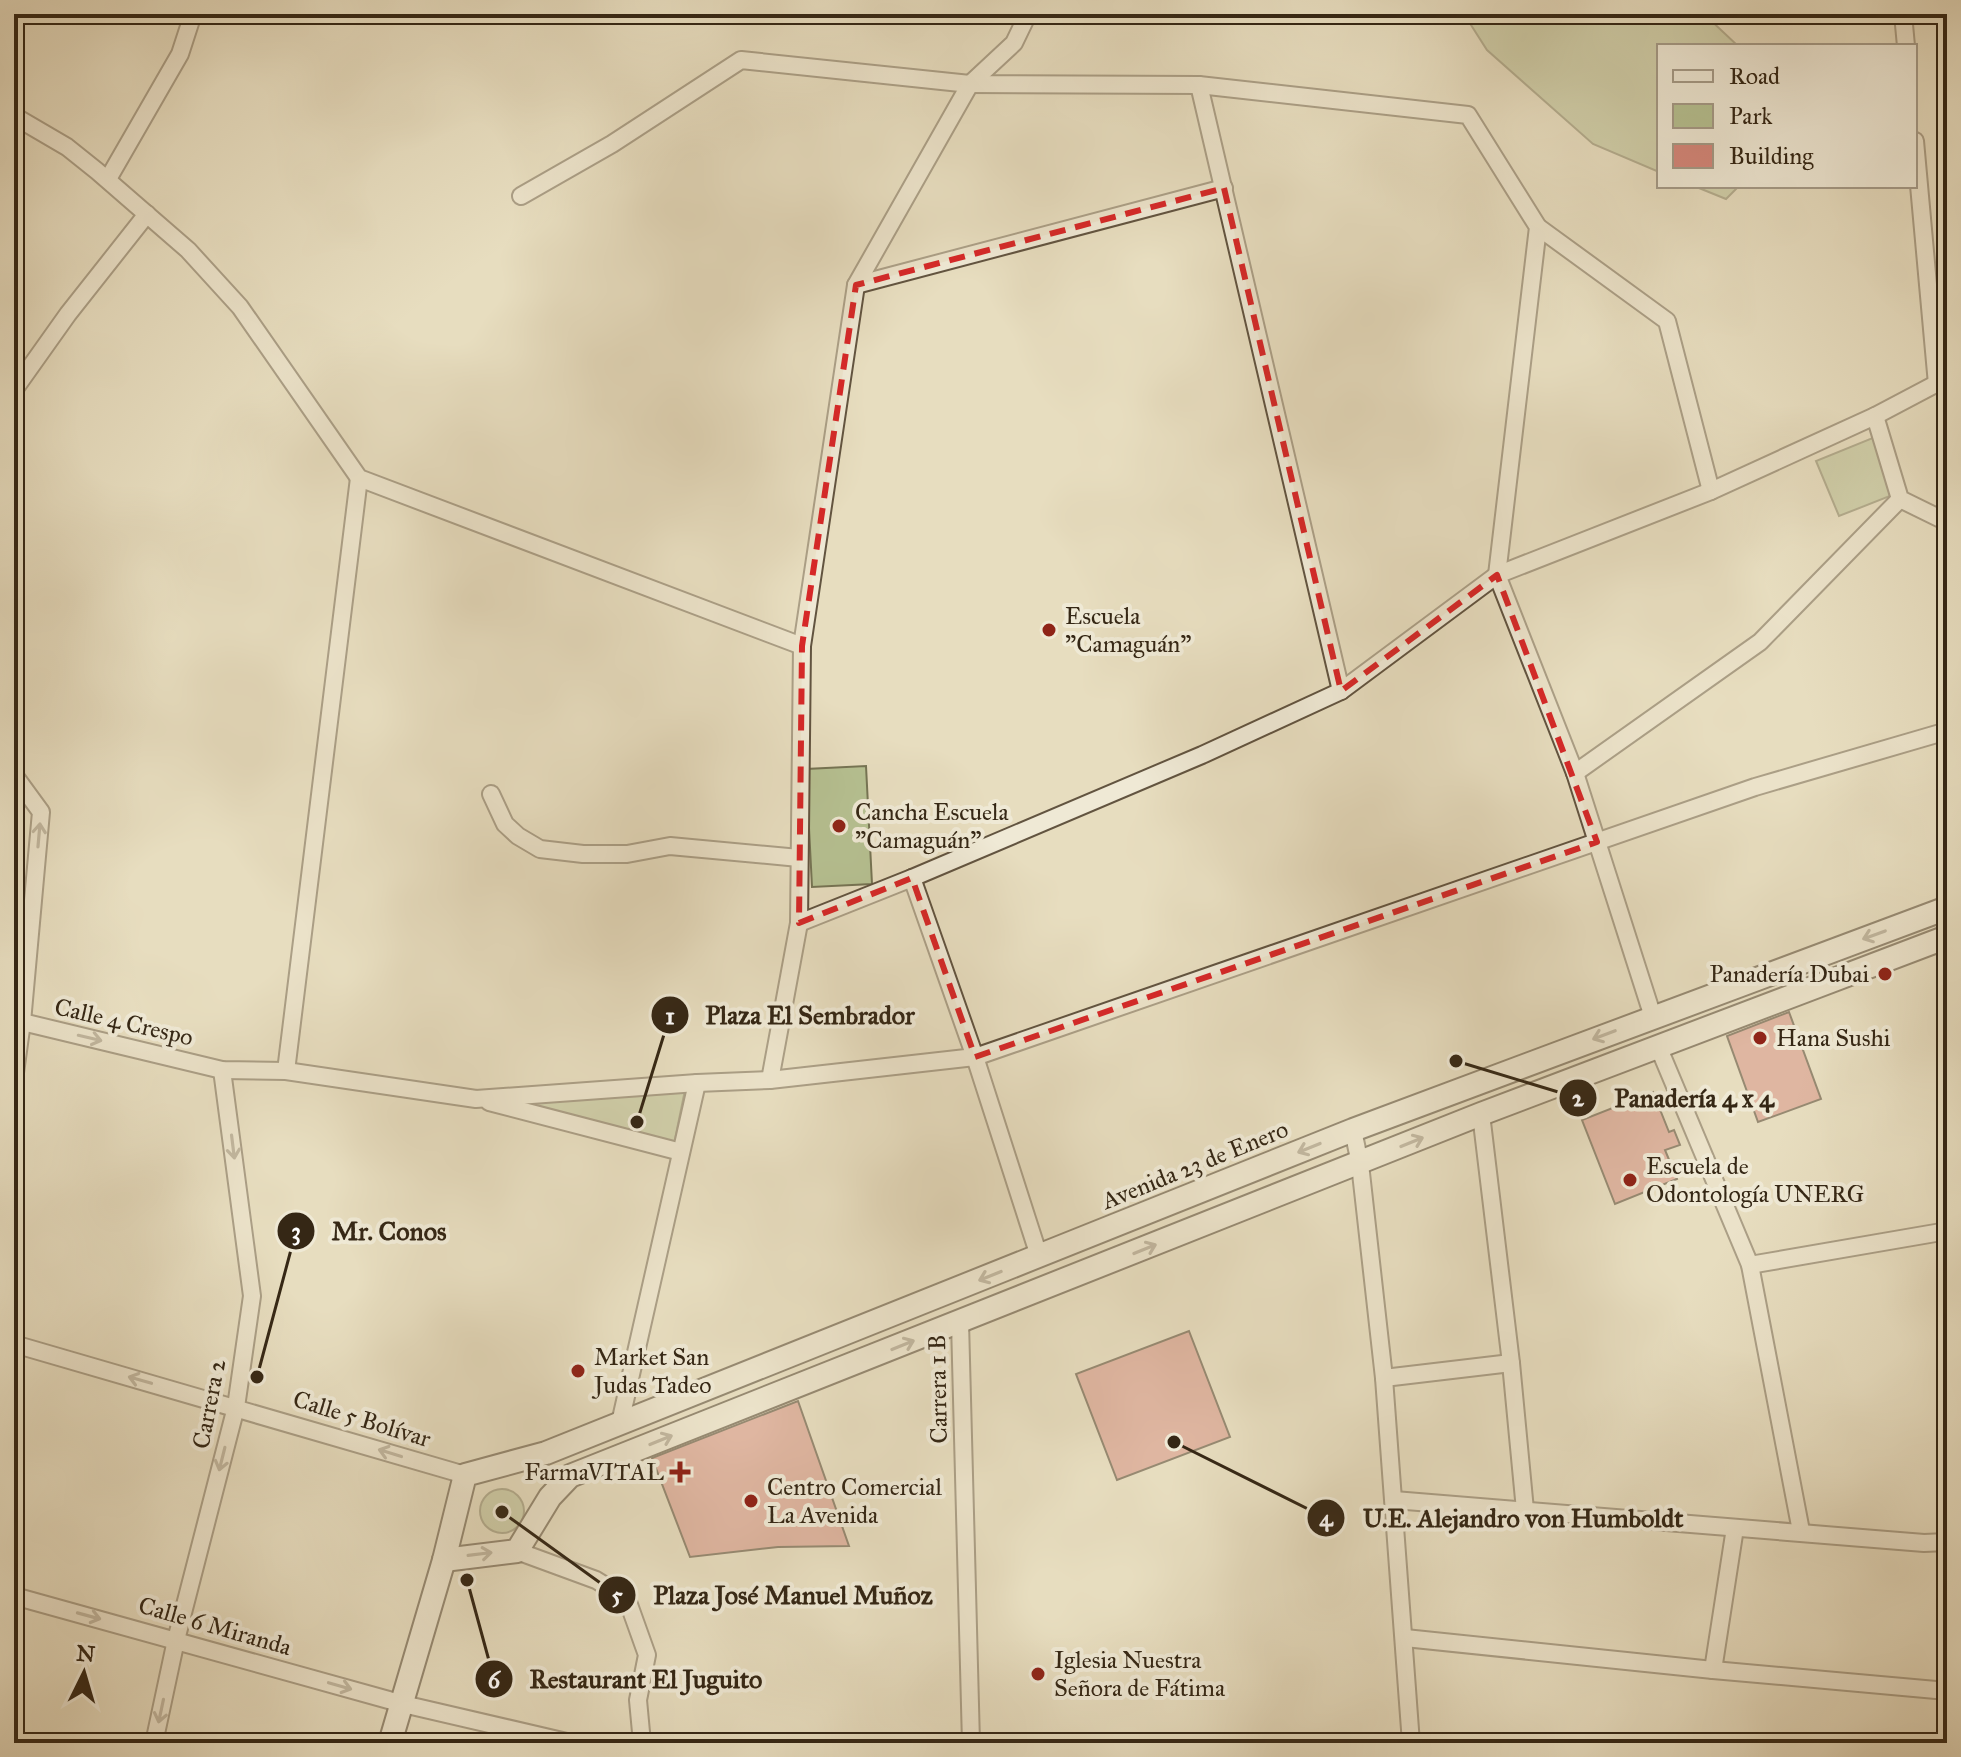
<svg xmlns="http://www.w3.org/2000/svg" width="1961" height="1757" viewBox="0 0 1961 1757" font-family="'IM FELL Great Primer',serif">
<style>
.green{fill:#b6c192;stroke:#767454;stroke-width:2}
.building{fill:#d5887c;stroke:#352715;stroke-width:2}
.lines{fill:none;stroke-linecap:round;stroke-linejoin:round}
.minor-casing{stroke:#625440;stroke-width:20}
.secondary-casing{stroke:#352715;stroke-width:26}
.minor{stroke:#efe9d5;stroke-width:16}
.secondary{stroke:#efe9d5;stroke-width:22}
.oneway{stroke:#928875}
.marked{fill:none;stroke:#d62828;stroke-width:6;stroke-dasharray:16 10;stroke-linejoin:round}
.poi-dot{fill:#8f2418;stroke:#efe9d5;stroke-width:3}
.labels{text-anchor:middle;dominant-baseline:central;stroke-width:8;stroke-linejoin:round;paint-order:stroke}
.poi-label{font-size:24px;fill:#352715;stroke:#efe9d5;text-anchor:start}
.street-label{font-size:24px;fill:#352715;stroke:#efe9d5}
.leader{fill:none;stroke:#352715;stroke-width:3}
.callout-dot{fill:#352715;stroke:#efe9d5;stroke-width:3}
.mark-label{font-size:24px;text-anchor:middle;font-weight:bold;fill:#fff}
.callout-label{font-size:26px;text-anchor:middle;font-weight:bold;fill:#352715;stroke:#efe9d5;stroke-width:8;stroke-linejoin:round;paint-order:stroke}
</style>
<rect width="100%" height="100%" fill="#e7ddbf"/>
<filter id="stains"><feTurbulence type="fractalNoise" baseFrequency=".0025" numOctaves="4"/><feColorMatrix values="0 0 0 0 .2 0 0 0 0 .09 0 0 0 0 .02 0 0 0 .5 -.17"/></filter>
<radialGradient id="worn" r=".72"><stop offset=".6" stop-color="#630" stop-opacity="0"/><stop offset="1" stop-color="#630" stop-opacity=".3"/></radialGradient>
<!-- green -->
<g class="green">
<path d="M 1464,14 L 1704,14 L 1738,46 L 1659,46 L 1659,172 L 1593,144 L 1487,50 Z"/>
<path d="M 1694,186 L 1739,186 L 1726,199 Z"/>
<path d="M 1875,437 L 1890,496 L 1839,516 L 1816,461 Z"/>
<path d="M 866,766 L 872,884 L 812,887 L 806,769 Z"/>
<path d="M 685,1090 L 674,1144 L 518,1101 Z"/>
<circle cx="502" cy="1511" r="22"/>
</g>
<!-- building -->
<g class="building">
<path d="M 1789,1012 L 1821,1099 L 1758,1122 L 1727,1036 Z"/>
<path d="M 1653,1092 L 1669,1132 L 1674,1130 L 1680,1145 L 1665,1150 L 1677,1179 L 1615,1204 L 1582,1120 Z"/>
<path d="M 1189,1331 L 1230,1437 L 1117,1480 L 1076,1374 Z"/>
<path d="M 798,1401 L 849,1546 L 778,1547 L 690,1557 L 652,1458 Z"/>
</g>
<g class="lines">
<defs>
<g id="minor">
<path d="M 1903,14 L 1906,46"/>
<path d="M 1199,85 L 1341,691"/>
<path d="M 14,116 L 67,147 L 97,171 L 188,250 L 240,307 L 359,478 L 802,646"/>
<path d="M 1915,141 L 1937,384"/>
<path d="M 108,179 L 180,54 L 193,14"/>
<path d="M 521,196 L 612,144 L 741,60 L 970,84 L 1199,85 L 1468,115 L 1538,227 L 1497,575 L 1575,773 L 1653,1017"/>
<path d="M 1538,227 L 1667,321 L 1711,491"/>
<path d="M 856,285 L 1224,188"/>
<path d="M 14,390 L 68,314 L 147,214"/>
<path d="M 1875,416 L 1900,499 L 1947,522"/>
<path d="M 1575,773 L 1760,642 L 1900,499"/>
<path d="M 14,775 L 41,812 L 22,1022 L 14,1080"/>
<path d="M 491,794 L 505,824 L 518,836 L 540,849 L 583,854 L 627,854 L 670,846 L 799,858"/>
<path d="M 912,878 L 975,1057 L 1039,1256"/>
<path d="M 799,923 L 912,878 L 1202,755 L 1341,691 L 1497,575 L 1711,491 L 1875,416 L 1947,378"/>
<path d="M 14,1020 L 222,1070 L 286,1071 L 476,1099 L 697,1083 L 770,1080 L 975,1057 L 1755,787 L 1947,731"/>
<path d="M 1658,1046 L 1750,1265 L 1801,1531"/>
<path d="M 286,1071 L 359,478"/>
<path d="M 770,1080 L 799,923 L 802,646 L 856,285 L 970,84 L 1014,43 L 1028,14"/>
<path d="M 489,1102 L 681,1152"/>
<path d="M 1481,1114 L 1511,1363 L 1525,1510"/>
<path d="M 1353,1130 L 1360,1164 L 1384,1378 L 1411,1743"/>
<path d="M 1750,1265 L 1947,1231"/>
<path d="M 960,1322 L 971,1743"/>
<path d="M 14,1344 L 465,1475"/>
<path d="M 1384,1378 L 1511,1363"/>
<path d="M 620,1423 L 697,1083"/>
<path d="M 1394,1500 L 1924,1543 L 1947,1542"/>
<path d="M 517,1551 L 596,1580 L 627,1599 L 647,1655 L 638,1700 L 642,1743"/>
<path d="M 14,1596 L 403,1704 L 571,1743"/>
<path d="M 1405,1638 L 1713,1670 L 1947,1691"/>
<path d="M 1713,1670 L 1735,1528"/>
<path d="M 154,1743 L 176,1640 L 236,1407 L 252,1296 L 222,1070"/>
</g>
<g id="secondary">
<path d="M 444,1560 L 517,1551 L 550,1497 L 570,1476 L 1481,1114 L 1947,937"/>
<path d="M 390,1743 L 444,1560 L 465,1475 L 546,1453 L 1353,1130 L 1947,908"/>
</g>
</defs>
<!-- minor casing -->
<use href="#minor" class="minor-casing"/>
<!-- secondary casing -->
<use href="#secondary" class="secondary-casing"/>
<!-- minor -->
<use href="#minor" class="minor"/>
<!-- secondary -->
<use href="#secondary" class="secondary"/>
</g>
<!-- one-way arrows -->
<defs><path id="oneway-shaft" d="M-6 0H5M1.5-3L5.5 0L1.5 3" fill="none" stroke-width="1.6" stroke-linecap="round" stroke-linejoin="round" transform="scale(2)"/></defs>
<g class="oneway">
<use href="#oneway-shaft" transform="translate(39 835) rotate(-85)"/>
<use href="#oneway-shaft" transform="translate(1874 935) rotate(160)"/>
<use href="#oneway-shaft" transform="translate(1604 1035) rotate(159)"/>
<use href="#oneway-shaft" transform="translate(90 1038) rotate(13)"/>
<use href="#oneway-shaft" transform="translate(1412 1142) rotate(-22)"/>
<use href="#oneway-shaft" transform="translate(233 1147) rotate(83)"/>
<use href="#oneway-shaft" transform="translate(1309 1148) rotate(158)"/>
<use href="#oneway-shaft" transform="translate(1145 1249) rotate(-22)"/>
<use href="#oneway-shaft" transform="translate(990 1276) rotate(158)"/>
<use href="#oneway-shaft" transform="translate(903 1345) rotate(-22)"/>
<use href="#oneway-shaft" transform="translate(140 1380) rotate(-164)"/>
<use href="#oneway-shaft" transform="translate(661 1440) rotate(-22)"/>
<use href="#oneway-shaft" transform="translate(390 1453) rotate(-163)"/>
<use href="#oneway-shaft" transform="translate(222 1459) rotate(104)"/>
<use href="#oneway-shaft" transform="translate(480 1554) rotate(-7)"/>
<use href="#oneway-shaft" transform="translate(89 1616) rotate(15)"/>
<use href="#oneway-shaft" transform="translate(340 1686) rotate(16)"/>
<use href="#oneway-shaft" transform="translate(161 1711) rotate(102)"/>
</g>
<!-- marked area -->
<path d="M0 0H1961V1757H0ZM 1224,188 L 1341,691 L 1497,575 L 1597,842 L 975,1057 L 912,878 L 799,923 L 802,646 L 856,285 Z" fill="#e7ddbf" fill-opacity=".55" fill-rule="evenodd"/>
<path class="marked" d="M 1224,188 L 1341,691 L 1497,575 L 1597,842 L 975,1057 L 912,878 L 799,923 L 802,646 L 856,285 Z"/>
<!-- markers -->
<g class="poi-dot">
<circle cx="1049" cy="630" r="8"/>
<circle cx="839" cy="826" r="8"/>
<circle cx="1885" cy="974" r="8"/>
<circle cx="1760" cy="1038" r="8"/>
<circle cx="1630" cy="1180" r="8"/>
<circle cx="578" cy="1371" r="8"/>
<path d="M676 1460h8v8h8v8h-8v8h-8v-8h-8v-8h8z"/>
<circle cx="751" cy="1501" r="8"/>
<circle cx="1038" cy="1674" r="8"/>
</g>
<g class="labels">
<!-- poi labels -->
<g class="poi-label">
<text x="1065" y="616">Escuela<tspan x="1065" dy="28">"Camaguán"</tspan></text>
<text x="855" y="812">Cancha Escuela<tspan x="855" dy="28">"Camaguán"</tspan></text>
<text x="1869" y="974" text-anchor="end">Panadería Dubai</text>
<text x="1776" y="1038">Hana Sushi</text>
<text x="1646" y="1166">Escuela de<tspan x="1646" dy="28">Odontología UNERG</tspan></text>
<text x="594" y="1357">Market San<tspan x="594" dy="28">Judas Tadeo</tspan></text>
<text x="664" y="1472" text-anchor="end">FarmaVITAL</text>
<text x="767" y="1487">Centro Comercial<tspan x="767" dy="28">La Avenida</tspan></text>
<text x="1054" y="1660">Iglesia Nuestra<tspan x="1054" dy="28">Señora de Fátima</tspan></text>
</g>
<!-- street labels -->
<g class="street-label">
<text transform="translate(124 1022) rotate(13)">Calle 4 Crespo</text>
<text transform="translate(1195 1165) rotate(-22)">Avenida 23 de Enero</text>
<text transform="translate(938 1389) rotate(-91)">Carrera 1 B</text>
<text transform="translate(209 1404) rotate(-79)">Carrera 2</text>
<text transform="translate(362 1419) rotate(17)">Calle 5 Bolívar</text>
<text transform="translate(215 1626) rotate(16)">Calle 6 Miranda</text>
</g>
</g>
<!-- callouts -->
<path class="leader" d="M637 1122L670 1015M1456 1061L1578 1098M257 1377L296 1231M1174 1442L1326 1518M502 1512L617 1595M467 1580L494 1679"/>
<g class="callout-dot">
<circle cx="637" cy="1122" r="8"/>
<circle cx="1456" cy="1061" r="8"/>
<circle cx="257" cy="1377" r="8"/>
<circle cx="1174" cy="1442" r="8"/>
<circle cx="502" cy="1512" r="8"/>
<circle cx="467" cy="1580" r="8"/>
<circle cx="670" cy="1015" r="20"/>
<circle cx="1578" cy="1098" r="20"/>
<circle cx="296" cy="1231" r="20"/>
<circle cx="1326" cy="1518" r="20"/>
<circle cx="617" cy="1595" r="20"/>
<circle cx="494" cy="1679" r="20"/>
</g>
<g class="mark-label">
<text x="670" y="1024">1</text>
<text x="1578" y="1106">2</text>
<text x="296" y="1239">3</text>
<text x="1326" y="1526">4</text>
<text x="617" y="1603">5</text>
<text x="494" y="1688">6</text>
</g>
<g class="callout-label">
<text x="810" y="1024">Plaza El Sembrador</text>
<text x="1694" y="1107">Panadería 4 x 4</text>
<text x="389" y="1240">Mr. Conos</text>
<text x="1523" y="1527">U.E. Alejandro von Humboldt</text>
<text x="793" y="1604">Plaza José Manuel Muñoz</text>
<text x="646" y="1688">Restaurant El Juguito</text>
</g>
<!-- margin -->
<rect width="1961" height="1757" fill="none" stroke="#e7ddbf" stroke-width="48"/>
<rect x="16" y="16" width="1929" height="1725" fill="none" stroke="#352715" stroke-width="4"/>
<rect x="24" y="24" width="1913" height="1709" fill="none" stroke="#352715" stroke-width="2"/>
<!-- legend -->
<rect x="1657" y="44" width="260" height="144" fill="#efe9d5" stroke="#a59b88" stroke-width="2"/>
<rect x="1673" y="70" width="40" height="12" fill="#efe9d5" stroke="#a59b88" stroke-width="2"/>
<text x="1729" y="84" font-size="24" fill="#352715">Road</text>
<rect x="1673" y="104" width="40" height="24" fill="#b6c192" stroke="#a59b88" stroke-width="2"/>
<text x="1729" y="124" font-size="24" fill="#352715">Park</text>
<rect x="1673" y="144" width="40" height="24" fill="#d5887c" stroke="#a59b88" stroke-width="2"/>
<text x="1729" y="164" font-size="24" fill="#352715">Building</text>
<!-- north arrow -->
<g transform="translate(84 1673) rotate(5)" stroke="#efe9d5" stroke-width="6" paint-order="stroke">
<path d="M0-6L14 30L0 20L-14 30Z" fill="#352715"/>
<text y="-12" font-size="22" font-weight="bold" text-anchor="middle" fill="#352715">N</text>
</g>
<rect width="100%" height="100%" filter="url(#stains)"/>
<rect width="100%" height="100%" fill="url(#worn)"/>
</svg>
